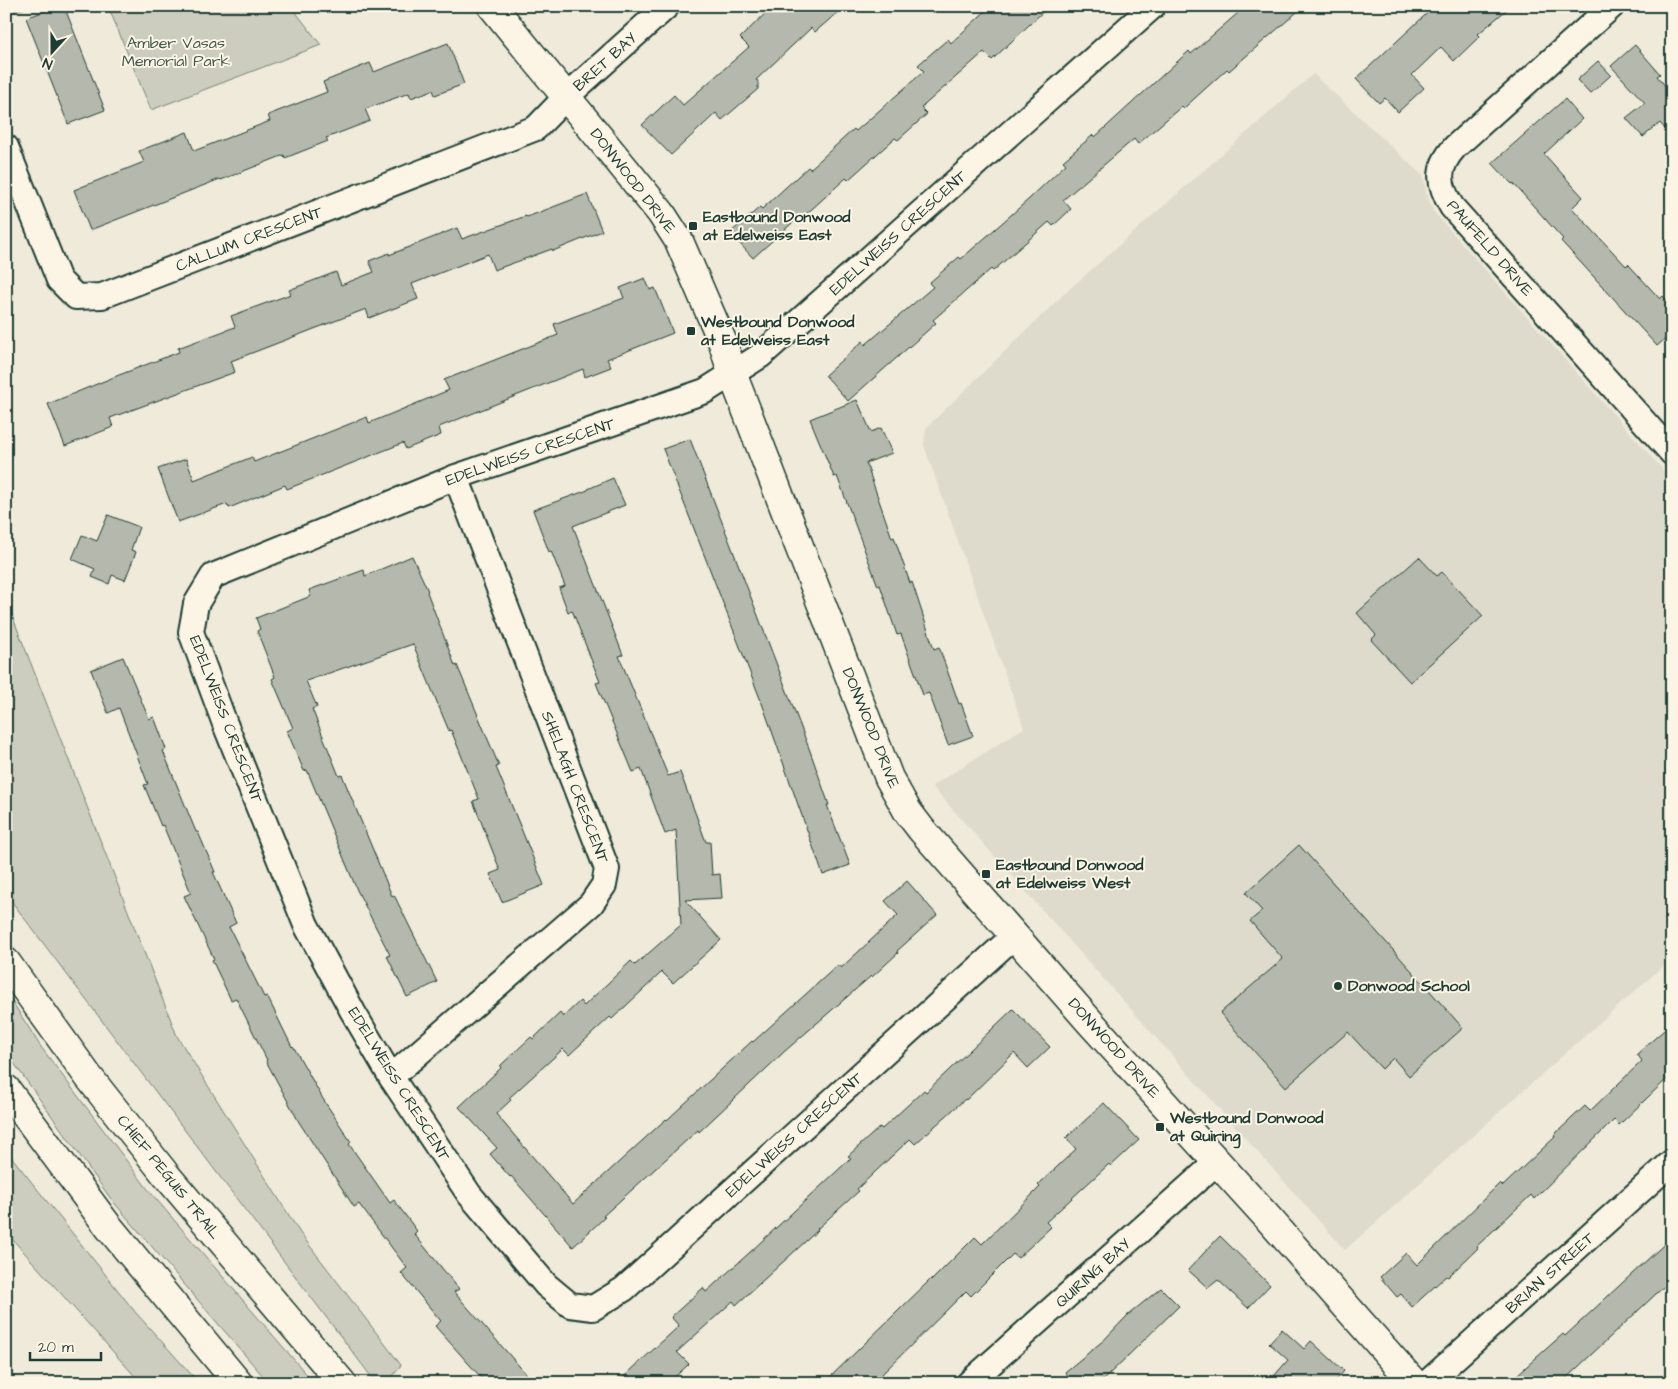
<svg xmlns="http://www.w3.org/2000/svg" width="1678" height="1389" viewBox="0 0 1678 1389" font-family="'Architects Daughter',sans-serif">
<style>
.built{fill:#dedbcc}
.green{fill:#cccdbf;stroke:#76857a}
.building{fill:#b5b9ad;stroke:#1f3d34}
.lines{fill:none;stroke-linecap:round;stroke-linejoin:round}
.minor-casing{stroke:#1f3d34;stroke-width:28}
.tertiary-casing{stroke:#1f3d34;stroke-width:31}
.primary-casing{stroke:#1f3d34;stroke-width:31}
.minor{stroke:#fcf5e5;stroke-width:24}
.tertiary{stroke:#fcf5e5;stroke-width:28}
.primary{stroke:#fcf5e5;stroke-width:28}
.poi-dot{fill:#1f3d34;stroke:#fcf5e5;stroke-width:2}
.labels{text-anchor:middle;dominant-baseline:central;stroke-width:4;stroke-linejoin:round;paint-order:stroke}
.park-label{font-size:16px;fill:#425a50;stroke:#fcf5e5}
.street-label{font-size:16px;fill:#1f3d34;stroke:#fcf5e5}
.poi-label{font-size:16px;font-weight:bold;fill:#1f3d34;stroke:#fcf5e5;text-anchor:start}
</style>
<rect width="100%" height="100%" fill="#efeada"/>
<filter id="ink" filterUnits="userSpaceOnUse"><feTurbulence type="fractalNoise" baseFrequency=".02" numOctaves="2"/><feDisplacementMap in="SourceGraphic" scale="10" xChannelSelector="R" yChannelSelector="G"/><feConvolveMatrix kernelMatrix="1 2 1 2 8 2 1 2 1" color-interpolation-filters="sRGB"/></filter>
<g filter="url(#ink)">
<!-- built -->
<path class="built" d="M 1313,74 L 1423,176 L 1426,192 L 1433,211 L 1672,480 L 1672,958 L 1345,1250 L 932,786 L 1024,728 L 924,445 L 926,428 L 1065,293 Z"/>
<!-- green -->
<g class="green">
<path d="M 6,6 L 30,6 L 6,15 Z"/>
<path d="M 108,6 L 291,6 L 321,45 L 151,110 Z"/>
<path d="M 6,600 L 177,1036 L 300,1233 L 401,1365 L 388,1383 L 376,1383 L 6,894 Z"/>
<path d="M 6,992 L 41,1047 L 150,1192 L 314,1383 L 269,1383 L 111,1199 L 6,1052 Z"/>
<path d="M 6,1150 L 136,1313 L 199,1383 L 141,1383 L 6,1232 Z"/>
</g>
<!-- building -->
<g class="building">
<path d="M 58,6 L 64,6 L 105,110 L 68,124 L 26,18 Z"/>
<path d="M 773,6 L 845,6 L 815,32 L 811,28 L 756,80 L 758,81 L 758,89 L 722,120 L 716,113 L 671,155 L 642,125 L 674,95 L 683,105 L 749,47 L 740,38 Z"/>
<path d="M 991,6 L 1049,6 L 992,60 L 984,52 L 921,108 L 927,114 L 898,140 L 895,138 L 848,180 L 846,178 L 802,218 L 800,216 L 753,258 L 730,233 L 760,207 L 762,209 L 808,167 L 810,169 L 854,129 L 856,131 L 924,71 L 918,65 L 948,39 L 951,43 Z"/>
<path d="M 1246,6 L 1304,6 L 1229,71 L 1227,69 L 1184,108 L 1182,106 L 1138,144 L 1134,139 L 1063,200 L 1071,209 L 1053,226 L 1049,222 L 993,271 L 991,269 L 933,320 L 936,323 L 848,401 L 825,375 L 863,341 L 865,345 L 933,287 L 929,283 L 959,257 L 961,259 L 1028,200 L 1066,164 L 1063,161 L 1093,135 L 1095,137 L 1189,51 L 1191,54 Z"/>
<path d="M 1435,6 L 1511,6 L 1478,34 L 1480,36 L 1454,61 L 1441,47 L 1412,75 L 1424,88 L 1398,112 L 1385,98 L 1379,103 L 1356,79 Z"/>
<path d="M 448,43 L 464,84 L 435,95 L 433,90 L 411,98 L 409,93 L 365,109 L 370,121 L 326,138 L 328,141 L 285,158 L 284,155 L 221,180 L 220,179 L 90,230 L 74,190 L 144,162 L 139,151 L 187,132 L 194,151 L 270,121 L 268,115 L 327,92 L 323,82 L 370,63 L 374,72 Z"/>
<path d="M 1635,45 L 1660,74 L 1657,76 L 1672,94 L 1672,137 L 1660,123 L 1643,137 L 1626,118 L 1645,103 L 1611,66 Z"/>
<path d="M 1598,61 L 1611,75 L 1590,94 L 1577,80 Z"/>
<path d="M 1565,99 L 1582,119 L 1544,154 L 1583,197 L 1572,208 L 1626,266 L 1628,264 L 1660,299 L 1663,296 L 1672,305 L 1672,333 L 1657,346 L 1561,241 L 1563,239 L 1513,183 L 1512,184 L 1492,163 Z"/>
<path d="M 587,194 L 602,231 L 553,251 L 552,249 L 494,270 L 488,254 L 412,284 L 418,299 L 369,318 L 366,309 L 231,361 L 235,372 L 110,418 L 113,427 L 65,446 L 48,404 L 114,377 L 179,352 L 178,348 L 235,327 L 231,316 L 291,294 L 289,290 L 336,272 L 341,285 L 374,272 L 369,261 L 389,253 L 389,255 L 457,228 L 462,239 L 526,216 L 527,217 Z"/>
<path d="M 645,278 L 650,290 L 655,288 L 673,333 L 607,359 L 611,367 L 585,377 L 583,369 L 533,389 L 439,427 L 441,435 L 406,449 L 403,443 L 287,489 L 285,485 L 229,508 L 227,504 L 178,522 L 158,469 L 186,459 L 194,480 L 252,457 L 254,462 L 367,417 L 369,423 L 449,390 L 444,380 L 558,335 L 554,324 L 624,298 L 620,288 Z"/>
<path d="M 857,400 L 871,432 L 881,428 L 892,453 L 866,463 L 892,538 L 894,537 L 910,583 L 912,582 L 934,649 L 939,647 L 959,704 L 961,703 L 973,736 L 948,745 L 929,693 L 923,695 L 901,634 L 897,635 L 880,585 L 878,586 L 837,476 L 834,477 L 810,419 Z"/>
<path d="M 690,439 L 810,751 L 829,805 L 827,805 L 850,865 L 823,875 L 763,706 L 663,449 Z"/>
<path d="M 613,478 L 625,505 L 573,526 L 623,655 L 619,656 L 668,776 L 680,772 L 706,842 L 710,842 L 712,875 L 720,874 L 722,898 L 685,900 L 721,940 L 673,983 L 662,972 L 612,1019 L 610,1017 L 569,1055 L 563,1049 L 509,1098 L 511,1100 L 496,1114 L 573,1204 L 666,1119 L 667,1120 L 752,1041 L 753,1042 L 838,965 L 841,968 L 898,915 L 885,901 L 907,881 L 937,915 L 897,951 L 898,953 L 872,977 L 871,976 L 785,1051 L 699,1132 L 698,1130 L 603,1216 L 605,1217 L 573,1247 L 511,1176 L 510,1177 L 490,1154 L 497,1148 L 459,1107 L 501,1068 L 500,1066 L 531,1037 L 533,1039 L 560,1013 L 563,1017 L 580,1001 L 584,1006 L 631,961 L 635,965 L 681,925 L 676,830 L 665,834 L 641,769 L 633,772 L 596,683 L 600,682 L 572,610 L 568,612 L 559,588 L 565,586 L 551,551 L 549,552 L 533,510 L 588,490 L 588,489 Z"/>
<path d="M 108,515 L 139,527 L 131,550 L 136,552 L 125,580 L 112,575 L 109,584 L 92,577 L 95,569 L 72,559 L 82,535 L 97,541 Z"/>
<path d="M 412,556 L 428,591 L 427,592 L 455,666 L 457,665 L 499,766 L 496,767 L 544,885 L 502,902 L 490,874 L 500,870 L 473,801 L 479,799 L 451,730 L 449,731 L 413,644 L 306,681 L 317,707 L 312,709 L 339,776 L 342,775 L 392,896 L 394,895 L 437,982 L 407,997 L 387,956 L 390,955 L 357,890 L 307,770 L 304,771 L 287,731 L 293,728 L 272,679 L 275,677 L 257,631 L 260,629 L 256,618 L 311,596 L 309,590 L 364,570 L 365,576 Z"/>
<path d="M 1419,557 L 1437,576 L 1442,572 L 1483,616 L 1410,682 L 1371,640 L 1376,635 L 1357,613 Z"/>
<path d="M 123,657 L 149,719 L 154,717 L 166,749 L 163,751 L 196,832 L 198,832 L 215,872 L 213,872 L 236,923 L 229,927 L 264,997 L 267,996 L 292,1047 L 293,1046 L 323,1099 L 351,1142 L 349,1144 L 390,1203 L 394,1200 L 417,1231 L 414,1234 L 459,1289 L 454,1292 L 534,1383 L 486,1383 L 435,1326 L 441,1321 L 401,1273 L 407,1268 L 359,1204 L 354,1207 L 299,1122 L 266,1061 L 267,1060 L 236,998 L 231,1000 L 212,960 L 214,959 L 184,896 L 191,893 L 163,825 L 161,826 L 144,785 L 148,784 L 119,708 L 108,713 L 91,670 Z"/>
<path d="M 1299,845 L 1463,1028 L 1409,1076 L 1393,1058 L 1382,1069 L 1348,1032 L 1286,1087 L 1220,1013 L 1283,959 L 1250,921 L 1262,911 L 1246,893 Z"/>
<path d="M 1013,1009 L 1050,1047 L 1028,1068 L 1014,1053 L 966,1100 L 965,1099 L 915,1144 L 910,1139 L 857,1189 L 859,1191 L 817,1229 L 818,1230 L 736,1305 L 733,1301 L 677,1352 L 689,1364 L 668,1383 L 617,1383 L 679,1326 L 671,1317 L 703,1288 L 706,1292 L 748,1254 L 851,1158 L 848,1156 L 880,1127 L 882,1129 L 924,1090 L 926,1092 Z"/>
<path d="M 1672,1023 L 1672,1074 L 1619,1125 L 1614,1120 L 1534,1199 L 1531,1195 L 1477,1246 L 1478,1248 L 1448,1277 L 1446,1276 L 1412,1307 L 1401,1294 L 1397,1297 L 1380,1277 L 1406,1253 L 1417,1265 L 1500,1183 L 1503,1186 L 1555,1137 L 1554,1135 L 1585,1106 L 1590,1111 L 1642,1061 L 1637,1054 Z"/>
<path d="M 1104,1103 L 1139,1140 L 1111,1166 L 1109,1164 L 1046,1222 L 1051,1227 L 1018,1258 L 1013,1254 L 971,1296 L 966,1291 L 873,1383 L 824,1383 L 931,1279 L 932,1280 L 975,1237 L 982,1244 L 1040,1187 L 1038,1185 L 1076,1149 L 1066,1138 Z"/>
<path d="M 1220,1236 L 1270,1285 L 1248,1308 L 1218,1280 L 1208,1288 L 1188,1270 Z"/>
<path d="M 1672,1237 L 1672,1279 L 1561,1383 L 1508,1383 L 1563,1334 L 1565,1336 Z"/>
<path d="M 1161,1288 L 1179,1306 L 1100,1383 L 1074,1383 L 1065,1372 L 1104,1340 L 1128,1315 Z"/>
<path d="M 1282,1329 L 1304,1349 L 1311,1341 L 1344,1371 L 1334,1383 L 1268,1383 L 1288,1360 L 1269,1343 Z"/>
</g>
<g class="lines">
<defs>
<g id="minor">
<path d="M 1612,6 L 1455,147 C 1436,168 1438,184 1452,207 L 1672,453"/>
<path d="M 6,147 L 59,280 L 76,297 L 102,296 L 536,128 L 566,97 L 667,6"/>
<path d="M 1014,936 L 624,1289 L 593,1308 L 570,1305 L 546,1285 L 469,1194 L 391,1077 L 353,1012 L 306,925 L 225,724 L 191,632 L 196,604 L 213,576 L 456,477 L 705,391 L 760,356 L 1153,6"/>
<path d="M 391,1077 L 591,904 L 604,885 L 607,869 L 456,477"/>
<path d="M 969,1383 L 1217,1162"/>
<path d="M 1427,1383 L 1672,1162"/>
</g>
<path id="tertiary" d="M 492,6 L 661,213 L 679,241 L 723,343 L 732,373 L 889,778 L 908,812 L 921,829 L 1090,1022 L 1268,1218 L 1414,1383"/>
<g id="primary">
<path d="M 6,962 L 88,1076 L 166,1175 L 342,1383"/>
<path d="M 6,1089 L 108,1226 L 238,1383"/>
</g>
</defs>
<!-- minor casing -->
<use href="#minor" class="minor-casing"/>
<!-- tertiary casing -->
<use href="#tertiary" class="tertiary-casing"/>
<!-- primary casing -->
<use href="#primary" class="primary-casing"/>
<!-- minor -->
<use href="#minor" class="minor"/>
<!-- tertiary -->
<use href="#tertiary" class="tertiary"/>
<!-- primary -->
<use href="#primary" class="primary"/>
</g>
</g>
<!-- markers -->
<g class="poi-dot">
<rect x="688" y="221" width="10" height="10" rx="2.5"/>
<rect x="686" y="326" width="10" height="10" rx="2.5"/>
<rect x="981" y="869" width="10" height="10" rx="2.5"/>
<circle cx="1338" cy="986" r="5"/>
<rect x="1155" y="1122" width="10" height="10" rx="2.5"/>
</g>
<g class="labels">
<!-- park labels -->
<g class="park-label">
<text x="176" y="43">Amber Vasas<tspan x="176" dy="18">Memorial Park</tspan></text>
</g>
<!-- street labels -->
<g class="street-label">
<text transform="translate(605 62) rotate(-42)">BRET BAY</text>
<text transform="translate(633 181) rotate(52)">DONWOOD DRIVE</text>
<text transform="translate(898 233) rotate(-42)">EDELWEISS CRESCENT</text>
<text transform="translate(249 239) rotate(-21)">CALLUM CRESCENT</text>
<text transform="translate(1490 248) rotate(49)">PAUFELD DRIVE</text>
<text transform="translate(530 452) rotate(-19)">EDELWEISS CRESCENT</text>
<text transform="translate(226 719) rotate(69)">EDELWEISS CRESCENT</text>
<text transform="translate(871 728) rotate(68)">DONWOOD DRIVE</text>
<text transform="translate(575 787) rotate(69)">SHELAGH CRESCENT</text>
<text transform="translate(1114 1048) rotate(48)">DONWOOD DRIVE</text>
<text transform="translate(399 1084) rotate(58)">EDELWEISS CRESCENT</text>
<text transform="translate(794 1135) rotate(-42)">EDELWEISS CRESCENT</text>
<text transform="translate(169 1177) rotate(51)">CHIEF PEGUIS TRAIL</text>
<text transform="translate(1093 1273) rotate(-42)">QUIRING BAY</text>
<text transform="translate(1550 1273) rotate(-42)">BRIAN STREET</text>
</g>
<!-- poi labels -->
<g class="poi-label">
<text x="703" y="217">Eastbound Donwood<tspan x="703" dy="18">at Edelweiss East</tspan></text>
<text x="701" y="322">Westbound Donwood<tspan x="701" dy="18">at Edelweiss East</tspan></text>
<text x="996" y="865">Eastbound Donwood<tspan x="996" dy="18">at Edelweiss West</tspan></text>
<text x="1348" y="986">Donwood School</text>
<text x="1170" y="1118">Westbound Donwood<tspan x="1170" dy="18">at Quiring</tspan></text>
</g>
</g>
<!-- margin -->
<rect width="1678" height="1389" fill="none" stroke="#fcf5e5" stroke-width="25"/>
<rect x="12" y="12" width="1653" height="1364" fill="none" stroke="#1f3d34" stroke-width="2" filter="url(#ink)"/>
<!-- north arrow -->
<g transform="translate(52 52) rotate(201)" stroke="#fcf5e5" stroke-width="4" paint-order="stroke">
<path d="M0-4L9 19L0 12L-9 19Z" fill="#1f3d34"/>
<text y="-8" font-size="14" font-weight="bold" text-anchor="middle" fill="#1f3d34">N</text>
</g>
<!-- scale -->
<path d="M30 1352v8h71v-8" fill="none" stroke="#1f3d34" stroke-width="2.5"/>
<text x="38" y="1352" font-size="15" fill="#1f3d34" stroke="#fcf5e5" stroke-width="4" paint-order="stroke">20 m</text>
</svg>
